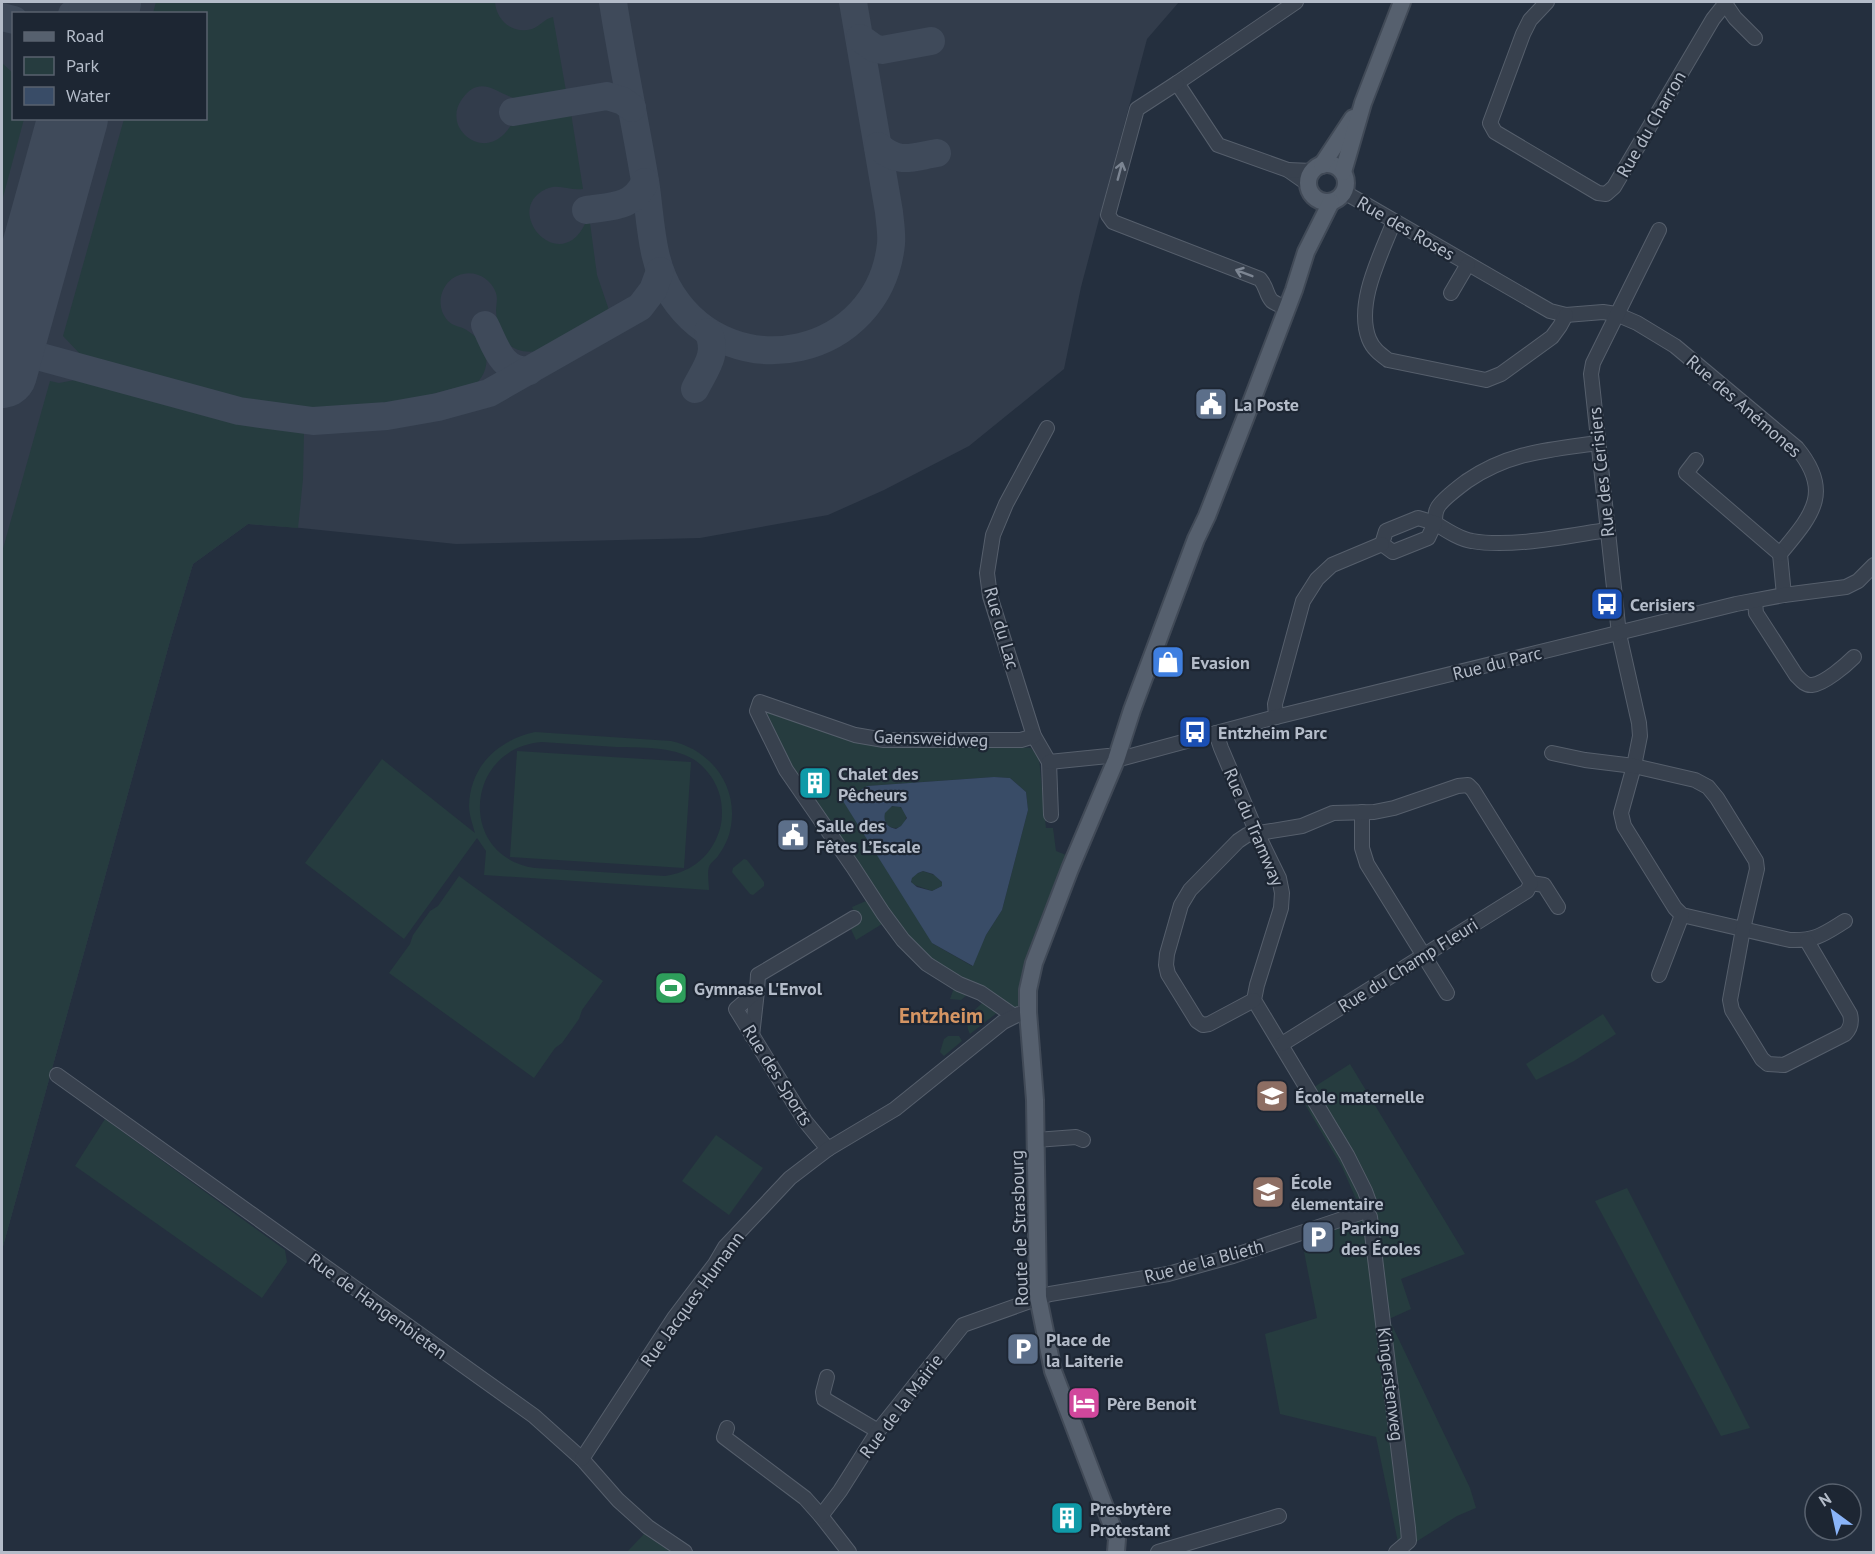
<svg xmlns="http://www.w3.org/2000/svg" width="1875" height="1554" viewBox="0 0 1875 1554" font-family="'PT Sans',sans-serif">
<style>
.airport{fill:#323c4b;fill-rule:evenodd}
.green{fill:#263c3f;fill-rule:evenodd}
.water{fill:#394c67;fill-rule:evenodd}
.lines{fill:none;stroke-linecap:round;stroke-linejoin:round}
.taxiway{stroke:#3f4a5a;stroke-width:28}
.runway{stroke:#3f4a5a;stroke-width:70}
.minor-casing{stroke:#565f6c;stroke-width:16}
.major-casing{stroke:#414a57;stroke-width:20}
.minor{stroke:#38414e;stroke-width:14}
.major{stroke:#56606e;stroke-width:16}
.oneway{stroke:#7c8592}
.labels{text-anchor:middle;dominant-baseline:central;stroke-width:4.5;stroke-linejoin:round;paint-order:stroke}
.street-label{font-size:18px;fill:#b4bcc9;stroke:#1d2633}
.poi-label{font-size:18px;font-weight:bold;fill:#b4bcc9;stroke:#1d2633;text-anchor:start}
.quarter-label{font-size:21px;font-weight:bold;fill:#d59563;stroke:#1d2633}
</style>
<rect width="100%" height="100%" fill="#242f3e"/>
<!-- airport -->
<path class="airport" d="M 2,2 L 1179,2 L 1147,39 L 1081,287 L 1064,369 L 969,446 L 884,490 L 828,515 L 700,538 L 456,544 L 301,528 L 248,524 L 193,564 L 170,641 L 2,1250 ZM 14,14 L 206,14 L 206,118 L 14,118 Z"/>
<!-- green -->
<g class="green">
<path d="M 156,2 L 495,2 C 496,20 513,35 532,29 C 540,26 544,19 553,17 L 566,91 C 552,93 533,100 520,99 C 500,98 482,71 462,99 C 456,107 455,116 458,125 C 461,132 467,138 474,141 C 491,148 505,137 512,123 L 548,114 L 571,113 L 583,189 C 569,191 559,183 546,189 C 501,210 559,277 585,224 L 590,223 L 597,275 L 610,313 L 548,349 C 516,358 498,345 496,311 C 496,305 498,299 496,293 C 491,279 477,271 463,274 C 442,278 433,305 448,321 C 454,327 462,326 468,331 C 487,343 493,364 478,382 L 406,401 L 314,409 L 234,399 L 142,374 L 81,355 L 63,336 L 124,119 L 206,118 L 206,14 L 153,13 Z"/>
<path d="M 2,63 L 13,73 L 14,118 L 24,119 L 2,201 Z"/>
<path d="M 80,379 L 224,420 L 304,432 L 303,479 L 298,528 L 248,524 L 193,564 L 170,641 L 2,1250 L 2,552 L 50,381 L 59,383 Z"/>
<path d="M 765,708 L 878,746 L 977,744 L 1031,748 L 1039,758 L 1046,828 L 1053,828 L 1056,851 L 1071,857 L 1022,1007 L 998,1012 L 970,1034 C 962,1020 974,1011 984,1001 L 967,992 L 967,995 L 961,1000 L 950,999 L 955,985 L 916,950 L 791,768 ZM 994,777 L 1010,778 L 1026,792 L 1028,810 L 1002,910 L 986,935 L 972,966 L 932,943 L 867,786 Z"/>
<path d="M 535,732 L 671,741 C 712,750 740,788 730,831 C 728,840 723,849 718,856 C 716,859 710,863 709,867 C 707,873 709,883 709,890 L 484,875 L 486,851 L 477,838 L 404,939 L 305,863 L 382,759 L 475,833 C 473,825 469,815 469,806 C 470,766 498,740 535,732 ZM 542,742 C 567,744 592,745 616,747 C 641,748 671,746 693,759 C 706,767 716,781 720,796 C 723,809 723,824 717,837 C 708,859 688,873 665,876 L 535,868 C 457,857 464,748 542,742 Z"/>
<path d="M 517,751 L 691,762 L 684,868 L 510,857 Z"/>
<circle cx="895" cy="817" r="11"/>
<path d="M 744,859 L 747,860 L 764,882 L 764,886 L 753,895 L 750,894 L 732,872 L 733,868 Z"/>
<path d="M 923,871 L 937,876 L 943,884 L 942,886 L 932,891 L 912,884 L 911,880 L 914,875 Z"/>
<path d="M 459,876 L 603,981 L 582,1010 L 579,1019 L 562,1043 L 555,1048 L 534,1078 L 389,973 L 410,944 L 413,935 L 430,911 L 438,906 Z"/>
<path d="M 866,901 L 882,924 L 856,940 L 849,925 L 857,919 L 852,907 Z"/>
<path d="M 1603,1014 L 1616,1034 L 1574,1061 L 1536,1080 L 1526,1064 Z"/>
<path d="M 948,1036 L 959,1036 L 962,1041 L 944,1056 L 940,1052 L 944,1039 Z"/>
<path d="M 1350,1064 L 1465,1254 L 1401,1279 L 1411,1309 L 1389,1319 L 1470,1488 L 1476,1508 L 1457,1516 L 1400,1552 L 1376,1437 L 1280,1414 L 1265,1334 L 1317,1318 L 1299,1226 L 1350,1209 L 1356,1199 L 1342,1167 L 1300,1096 Z"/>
<path d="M 105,1119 L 285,1250 L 287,1262 L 262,1298 L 75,1166 Z"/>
<path d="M 716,1135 L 763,1168 L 729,1215 L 682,1181 Z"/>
<path d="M 1627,1188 L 1750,1428 L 1721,1436 L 1595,1201 Z"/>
<path d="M 644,1534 L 671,1552 L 627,1552 Z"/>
</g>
<!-- water -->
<path class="water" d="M 994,777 L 1010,778 L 1026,792 L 1028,810 L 1002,910 L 986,935 L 973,966 L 932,943 L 843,801 L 867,786 ZM 892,806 L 901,807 L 907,818 L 901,826 L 896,829 C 887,827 883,821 885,813 ZM 923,871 L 933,874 L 942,882 L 942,886 L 932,891 L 917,887 L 911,882 L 912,878 L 918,873 Z"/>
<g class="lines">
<!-- taxiway -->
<g class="taxiway">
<path d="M 613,2 C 622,61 635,121 645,181 C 651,218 650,262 672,295 C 733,389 879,357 891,244 C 892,233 890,223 889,212 L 853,2"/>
<path d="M 72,14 L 91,2"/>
<path d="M 2,17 L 14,20"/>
<path d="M 860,38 L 874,48 L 882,50 L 931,41"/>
<path d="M 513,112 L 607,96 L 623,101 L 632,108"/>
<path d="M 878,146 C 899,165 912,157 937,153"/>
<path d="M 586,210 C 611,206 633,208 645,182"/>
<path d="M 485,325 C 496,347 501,371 529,371"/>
<path d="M 8,348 L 239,411 L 313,421 L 387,416 L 438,407 L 489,393 L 640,307 L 653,290 L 660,271"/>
<path d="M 695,389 C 705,369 719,353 708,332"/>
</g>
<!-- runway -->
<g class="runway">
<path d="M 103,14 L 106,2"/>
<path d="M 2,373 L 73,118"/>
</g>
<defs>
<g id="minor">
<path d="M 1296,2 L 1177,83 L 1218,145 L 1288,170 L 1308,184"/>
<path d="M 1547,2 L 1530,20 L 1523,34 L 1490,123 L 1495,132 L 1598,193 L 1606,194 L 1614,187 L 1713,19 L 1725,4"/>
<path d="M 1724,2 L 1735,18 L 1755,38"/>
<path d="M 1177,83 L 1137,109 L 1108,215 L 1113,222 L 1260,279 C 1267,287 1266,295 1272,301 C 1276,304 1282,306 1286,308"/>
<path d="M 1288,170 L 1312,171"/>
<path d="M 1344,192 L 1550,311 L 1566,315 L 1603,312 L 1616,314 L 1637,323 L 1675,346 L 1797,448 C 1834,493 1811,516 1780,554 L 1784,595"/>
<path d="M 1394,221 C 1381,255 1355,303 1369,339 C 1373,349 1380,354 1388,360 L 1486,380 L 1501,374 L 1552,337 L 1560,326 L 1566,315"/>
<path d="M 1659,230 L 1593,363 L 1591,374 L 1619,634 L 1639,723 L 1640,736 L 1634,766 L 1621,813 L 1624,826 L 1675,908 L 1682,915 L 1790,940 C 1816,941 1824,934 1845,921"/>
<path d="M 1451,293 L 1468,264"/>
<path d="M 1047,428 L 1006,504 L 993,535 L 987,573 L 990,596 L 1034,736 L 1049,762 L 1051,815"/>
<path d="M 1598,443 C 1548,450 1510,452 1467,481 C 1459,487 1440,501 1437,509 C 1435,513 1435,519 1435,523 C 1446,530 1459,539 1472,541 C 1511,548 1567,536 1607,530"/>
<path d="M 1696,460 L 1686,473 L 1780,554"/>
<path d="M 1418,518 L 1435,523 L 1428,538 L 1393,552 L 1382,544 L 1386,531 Z"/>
<path d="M 1755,601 L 1756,613 L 1796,675 C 1800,679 1805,686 1812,685 C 1824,684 1846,665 1854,657"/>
<path d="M 1276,717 L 1275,704 L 1303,601 L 1317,579 L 1332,565 L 1382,544"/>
<path d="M 1216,733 L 1221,748 L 1257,833 L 1279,878 L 1282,893 L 1281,908 L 1257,985 L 1254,1000 L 1347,1155 L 1365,1191 L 1369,1202 L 1366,1211"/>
<path d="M 1552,753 L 1585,760 L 1634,766 L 1695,780 L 1708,787 L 1717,798 L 1756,861 L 1757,869 L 1743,929 L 1730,1000 L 1732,1010 L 1762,1059 L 1768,1064 L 1784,1065 L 1845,1034 C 1851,1028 1852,1022 1850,1014 L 1807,941"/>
<path d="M 1049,762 L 1108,756 L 1116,760 L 1276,717 L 1736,604 L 1784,595 L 1846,587 L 1858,581 L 1874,565"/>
<path d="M 1362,812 L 1362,848 L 1367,864 L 1447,993"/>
<path d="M 1531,883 L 1544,885 L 1558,907"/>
<path d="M 1659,975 L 1682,915"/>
<path d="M 1254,1000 L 1209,1024 L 1203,1025 L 1197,1021 L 1168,974 L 1166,965 L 1167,954 L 1181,905 L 1190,890 L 1238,841 L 1247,835 L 1302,826 L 1333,813 L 1374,812 L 1394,808 L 1458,786 L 1468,785 L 1473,790 L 1528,878 L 1531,883 L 1527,891 L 1282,1044"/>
<path d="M 1014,1016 L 981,993 L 959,984 L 927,964 L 903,940 L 883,913 L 853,867 L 786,770 L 757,711 L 760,702 L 855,735 L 884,740 L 1021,740 L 1034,736"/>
<path d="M 752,1036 L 757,991"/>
<path d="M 57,1075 L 534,1416 L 582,1459 L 618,1500 L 648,1527 L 685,1552"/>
<path d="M 1036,1140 L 1076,1137 L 1083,1140"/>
<path d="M 828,1149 L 805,1121 L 736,1009 L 757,991 L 758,975 L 854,918"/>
<path d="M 1366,1211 L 1370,1217 L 1408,1528 L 1409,1541 L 1396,1552"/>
<path d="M 827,1377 L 823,1392 L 824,1399 L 878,1431"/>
<path d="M 727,1428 L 724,1437 L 805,1498 L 821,1516 L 849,1552"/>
<path d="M 582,1459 L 674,1318 L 715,1264 L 725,1247 L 790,1178 L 828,1149 L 895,1109 L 1003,1022 L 1019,1014"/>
<path d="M 821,1516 L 840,1491 L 878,1431 L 963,1325 L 1050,1294 L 1168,1274 L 1233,1256 L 1366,1211"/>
<path d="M 1158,1552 L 1279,1516"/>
</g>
<g id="major">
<circle cx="1327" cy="183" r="19"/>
<path d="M 1322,165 L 1353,118"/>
<path d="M 1343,172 L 1363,103 L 1402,2"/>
<path d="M 1116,1552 L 1117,1539 L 1053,1371 L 1038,1297 L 1035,1100 L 1028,1012 L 1028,990 L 1034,963 L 1070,869 L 1116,760 L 1132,710 L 1196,539 L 1207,516 L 1246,416 L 1294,290 L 1306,252 L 1331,202"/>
</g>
</defs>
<!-- minor casing -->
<use href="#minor" class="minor-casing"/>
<!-- major casing -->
<use href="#major" class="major-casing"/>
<!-- minor -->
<use href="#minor" class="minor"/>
<!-- major -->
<use href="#major" class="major"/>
</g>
<!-- one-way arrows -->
<defs><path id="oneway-shaft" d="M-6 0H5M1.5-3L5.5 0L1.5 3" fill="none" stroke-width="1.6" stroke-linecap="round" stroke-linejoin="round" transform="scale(1.5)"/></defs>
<g class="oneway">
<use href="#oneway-shaft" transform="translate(1120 171) rotate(-75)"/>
<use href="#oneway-shaft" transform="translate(1244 273) rotate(-159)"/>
</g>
<!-- icons -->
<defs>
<symbol id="civic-square" viewBox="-11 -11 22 22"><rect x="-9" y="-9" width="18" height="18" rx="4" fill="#5c6f8a" stroke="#1d2633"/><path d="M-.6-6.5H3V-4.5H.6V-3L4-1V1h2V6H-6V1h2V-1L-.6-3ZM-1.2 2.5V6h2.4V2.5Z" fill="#fff"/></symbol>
<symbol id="bus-square" viewBox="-11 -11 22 22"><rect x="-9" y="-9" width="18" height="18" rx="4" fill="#1a4fb4" stroke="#1d2633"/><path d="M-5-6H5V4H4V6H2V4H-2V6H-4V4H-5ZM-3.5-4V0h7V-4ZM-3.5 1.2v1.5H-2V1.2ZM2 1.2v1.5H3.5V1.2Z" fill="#fff"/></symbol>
<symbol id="shop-square" viewBox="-11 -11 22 22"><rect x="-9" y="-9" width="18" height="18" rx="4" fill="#3f7fe0" stroke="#1d2633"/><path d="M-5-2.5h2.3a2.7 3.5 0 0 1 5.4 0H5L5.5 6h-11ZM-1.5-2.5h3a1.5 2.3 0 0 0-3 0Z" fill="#fff"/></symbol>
<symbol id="building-square" viewBox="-11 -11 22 22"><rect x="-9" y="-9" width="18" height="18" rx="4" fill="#0f9aa8" stroke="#1d2633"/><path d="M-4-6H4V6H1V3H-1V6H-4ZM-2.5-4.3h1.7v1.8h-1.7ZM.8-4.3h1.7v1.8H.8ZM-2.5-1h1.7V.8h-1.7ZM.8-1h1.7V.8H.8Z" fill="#fff"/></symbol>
<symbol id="stadium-square" viewBox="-11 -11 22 22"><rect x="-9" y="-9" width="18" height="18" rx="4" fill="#2e9e5b" stroke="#1d2633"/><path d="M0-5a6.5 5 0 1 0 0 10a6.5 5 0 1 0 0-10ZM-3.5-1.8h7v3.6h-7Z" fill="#fff"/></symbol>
<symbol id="school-square" viewBox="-11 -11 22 22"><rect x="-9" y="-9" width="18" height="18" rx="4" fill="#8d6e63" stroke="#1d2633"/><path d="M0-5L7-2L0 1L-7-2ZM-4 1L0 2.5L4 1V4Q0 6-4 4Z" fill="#fff"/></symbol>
<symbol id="parking-square" viewBox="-11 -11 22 22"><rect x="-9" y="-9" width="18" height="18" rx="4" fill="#5c6f8a" stroke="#1d2633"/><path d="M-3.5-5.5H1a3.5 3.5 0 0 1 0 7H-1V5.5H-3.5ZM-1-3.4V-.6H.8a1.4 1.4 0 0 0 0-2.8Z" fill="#fff"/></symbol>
<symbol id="hotel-square" viewBox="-11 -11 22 22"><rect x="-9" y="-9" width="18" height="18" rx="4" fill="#d1479c" stroke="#1d2633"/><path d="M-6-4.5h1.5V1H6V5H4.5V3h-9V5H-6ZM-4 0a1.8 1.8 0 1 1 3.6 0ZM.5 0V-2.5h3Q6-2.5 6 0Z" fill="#fff"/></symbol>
</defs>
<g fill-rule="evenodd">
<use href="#civic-square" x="1192" y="385" width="38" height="38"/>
<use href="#bus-square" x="1588" y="585" width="38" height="38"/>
<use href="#shop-square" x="1149" y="643" width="38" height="38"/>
<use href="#bus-square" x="1176" y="713" width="38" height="38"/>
<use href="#building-square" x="796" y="764" width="38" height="38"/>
<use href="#civic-square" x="774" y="816" width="38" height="38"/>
<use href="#stadium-square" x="652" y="969" width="38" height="38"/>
<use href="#school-square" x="1253" y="1077" width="38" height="38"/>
<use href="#school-square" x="1249" y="1173" width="38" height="38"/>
<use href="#parking-square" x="1299" y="1218" width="38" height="38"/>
<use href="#parking-square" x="1004" y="1330" width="38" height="38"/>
<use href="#hotel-square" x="1065" y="1384" width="38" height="38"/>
<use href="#building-square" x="1048" y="1499" width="38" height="38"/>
</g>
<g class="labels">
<!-- street labels -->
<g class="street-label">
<text transform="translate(1651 124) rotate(-60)">Rue du Charron</text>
<text transform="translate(1406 228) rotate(30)">Rue des Roses</text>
<text transform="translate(1744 406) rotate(41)">Rue des Anémones</text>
<text transform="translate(1601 472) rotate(-96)">Rue des Cerisiers</text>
<text transform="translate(1002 628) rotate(74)">Rue du Lac</text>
<text transform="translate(1497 663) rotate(-14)">Rue du Parc</text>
<text transform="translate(931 738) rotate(2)">Gaensweidweg</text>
<text transform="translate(1254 827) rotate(67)">Rue du Tramway</text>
<text transform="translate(1408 965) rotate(-32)">Rue du Champ Fleuri</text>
<text transform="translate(778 1075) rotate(58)">Rue des Sports</text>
<text transform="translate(1019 1228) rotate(-92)">Route de Strasbourg</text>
<text transform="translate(1204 1261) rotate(-15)">Rue de la Blieth</text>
<text transform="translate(692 1299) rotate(-54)">Rue Jacques Humann</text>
<text transform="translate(378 1306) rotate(36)">Rue de Hangenbieten</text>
<text transform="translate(1391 1384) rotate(83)">Kingerstenweg</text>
<text transform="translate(901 1406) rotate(-53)">Rue de la Mairie</text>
</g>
<!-- poi labels -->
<g class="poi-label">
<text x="1234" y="404">La Poste</text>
<text x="1630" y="604">Cerisiers</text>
<text x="1191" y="662">Evasion</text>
<text x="1218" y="732">Entzheim Parc</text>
<text x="838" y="773">Chalet des<tspan x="838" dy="21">Pêcheurs</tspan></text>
<text x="816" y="825">Salle des<tspan x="816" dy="21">Fêtes L’Escale</tspan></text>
<text x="694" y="988">Gymnase L'Envol</text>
<text x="1295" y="1096">École maternelle</text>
<text x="1291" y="1182">École<tspan x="1291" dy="21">élementaire</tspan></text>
<text x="1341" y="1227">Parking<tspan x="1341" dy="21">des Écoles</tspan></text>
<text x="1046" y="1339">Place de<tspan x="1046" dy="21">la Laiterie</tspan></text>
<text x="1107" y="1403">Père Benoit</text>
<text x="1090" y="1508">Presbytère<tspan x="1090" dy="21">Protestant</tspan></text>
</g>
<!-- quarter labels -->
<g class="quarter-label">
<text x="941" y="1015">Entzheim</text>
</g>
</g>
<!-- border -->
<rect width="1875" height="1554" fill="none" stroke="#b4bcc9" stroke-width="6"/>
<!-- legend -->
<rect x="12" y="12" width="195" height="108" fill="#1d2633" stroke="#59626f" stroke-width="1.5"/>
<rect x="24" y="32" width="30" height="9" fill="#56606e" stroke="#59626f" stroke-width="1.5"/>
<text x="66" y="42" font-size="18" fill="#b4bcc9">Road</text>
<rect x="24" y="57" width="30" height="18" fill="#263c3f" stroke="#59626f" stroke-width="1.5"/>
<text x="66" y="72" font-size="18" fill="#b4bcc9">Park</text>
<rect x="24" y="87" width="30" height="18" fill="#394c67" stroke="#59626f" stroke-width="1.5"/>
<text x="66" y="102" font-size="18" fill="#b4bcc9">Water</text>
<!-- north arrow -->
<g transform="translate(1833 1512) rotate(327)"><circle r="28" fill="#1d2633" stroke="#59626f" stroke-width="1.5"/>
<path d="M0-4.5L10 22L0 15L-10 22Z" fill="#8ab4f8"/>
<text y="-9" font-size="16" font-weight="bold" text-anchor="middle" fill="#b4bcc9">N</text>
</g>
</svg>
